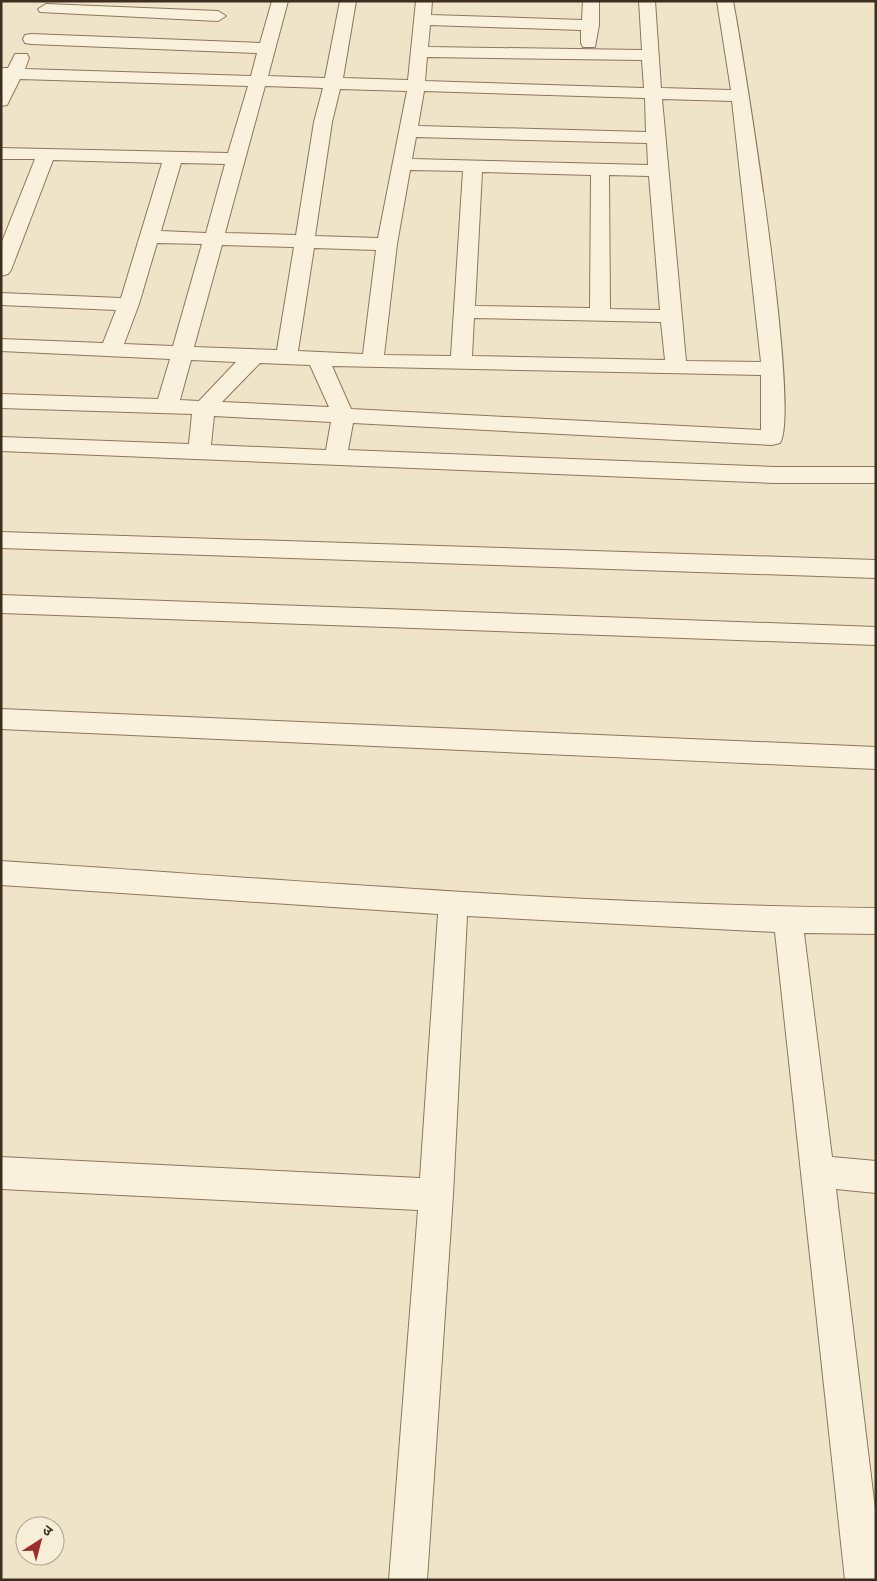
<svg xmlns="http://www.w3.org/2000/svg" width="877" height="1581" viewBox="0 0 877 1581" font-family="Literata,'Noto Sans Devanagari',serif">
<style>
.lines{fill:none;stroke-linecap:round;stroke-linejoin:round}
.minor-casing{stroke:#8d765c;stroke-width:2}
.minor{fill:#faf1dc;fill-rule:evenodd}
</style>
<rect width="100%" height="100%" fill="#f0e4c8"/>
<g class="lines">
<defs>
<g id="minor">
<path d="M 272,1 L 288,1 L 268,76 L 325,78 L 340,1 L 356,1 L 343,78 L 408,80 L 416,1 L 432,1 L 431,15 L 582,20 L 583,1 L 599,1 L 599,25 L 595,47 L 583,47 L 581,43 L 581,30 L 430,25 L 428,47 L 642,50 L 639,1 L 655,1 L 661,88 L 731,90 L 717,1 L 733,1 C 744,59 801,411 780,443 L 772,445 L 353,423 L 348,450 L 774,467 L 876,467 L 876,483 L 774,483 L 1,451 L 1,437 L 189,444 L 192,414 L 1,408 L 1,394 L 158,399 L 170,359 L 1,351 L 1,339 L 103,343 L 116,310 L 1,305 L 1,293 L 121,298 L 162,163 L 53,160 L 11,270 L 8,274 L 1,276 L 1,244 L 35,159 L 1,159 L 1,148 L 228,153 L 248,86 L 20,79 L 7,105 L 1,106 L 1,68 L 8,68 L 15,54 L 27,54 L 29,58 L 25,69 L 251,76 L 257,53 L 31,44 L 25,43 L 23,39 L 25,35 L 31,34 L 260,43 ZM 427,57 L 642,60 L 644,88 L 425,81 ZM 265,86 L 323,88 L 314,122 L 296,235 L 225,233 ZM 340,89 L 407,91 L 378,238 L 315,236 L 332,122 ZM 424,91 L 645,98 L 646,132 L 418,126 ZM 662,99 L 732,101 L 761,362 L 686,361 ZM 416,137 L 647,143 L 648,165 L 412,159 ZM 181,163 L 225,164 L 206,233 L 161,231 ZM 410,170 L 463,171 L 451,356 L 384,355 L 397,244 ZM 482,172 L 591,175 L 590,308 L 475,306 ZM 609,175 L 649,176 L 660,310 L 610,309 ZM 157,243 L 202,244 L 173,346 L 124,344 L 139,304 ZM 222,245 L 294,247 L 277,350 L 194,347 ZM 314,248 L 376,250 L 363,354 L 298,351 ZM 474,318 L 661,322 L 665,360 L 472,356 ZM 191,360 L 236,362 L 199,401 L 180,400 ZM 260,363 L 310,365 L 329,407 L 222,402 ZM 332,366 L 761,375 L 761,430 L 351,409 ZM 214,416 L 331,422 L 326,450 L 211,445 Z"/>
<path d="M 46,4 L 218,11 L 226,16 L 218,21 L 40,12 L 38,9 Z"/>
<path d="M 1,532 L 876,560 L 876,578 L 1,548 Z"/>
<path d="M 1,595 L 876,627 L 876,645 L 1,613 Z"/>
<path d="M 1,709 L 876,747 L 876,769 L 1,729 Z"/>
<path d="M 1,861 C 292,880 584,905 876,908 L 876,934 L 804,933 L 832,1157 L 876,1161 L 876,1193 L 836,1189 L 876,1517 L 876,1580 L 845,1580 L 775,932 L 467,916 L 453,1195 L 427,1580 L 389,1580 L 418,1210 L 1,1189 L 1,1157 L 420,1178 L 438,914 L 1,885 Z"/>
</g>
</defs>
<!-- minor casing -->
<use href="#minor" class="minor-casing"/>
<!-- minor -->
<use href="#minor" class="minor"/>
</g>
<!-- border -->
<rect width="877" height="1581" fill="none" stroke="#3d2e20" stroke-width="5"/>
<!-- north arrow -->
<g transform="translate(40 1541) rotate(36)"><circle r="24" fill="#f7eed8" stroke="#ada18e"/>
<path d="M0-4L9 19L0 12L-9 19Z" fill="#9e2a2b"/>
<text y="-8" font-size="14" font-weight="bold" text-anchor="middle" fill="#3d2e20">उ</text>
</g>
</svg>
